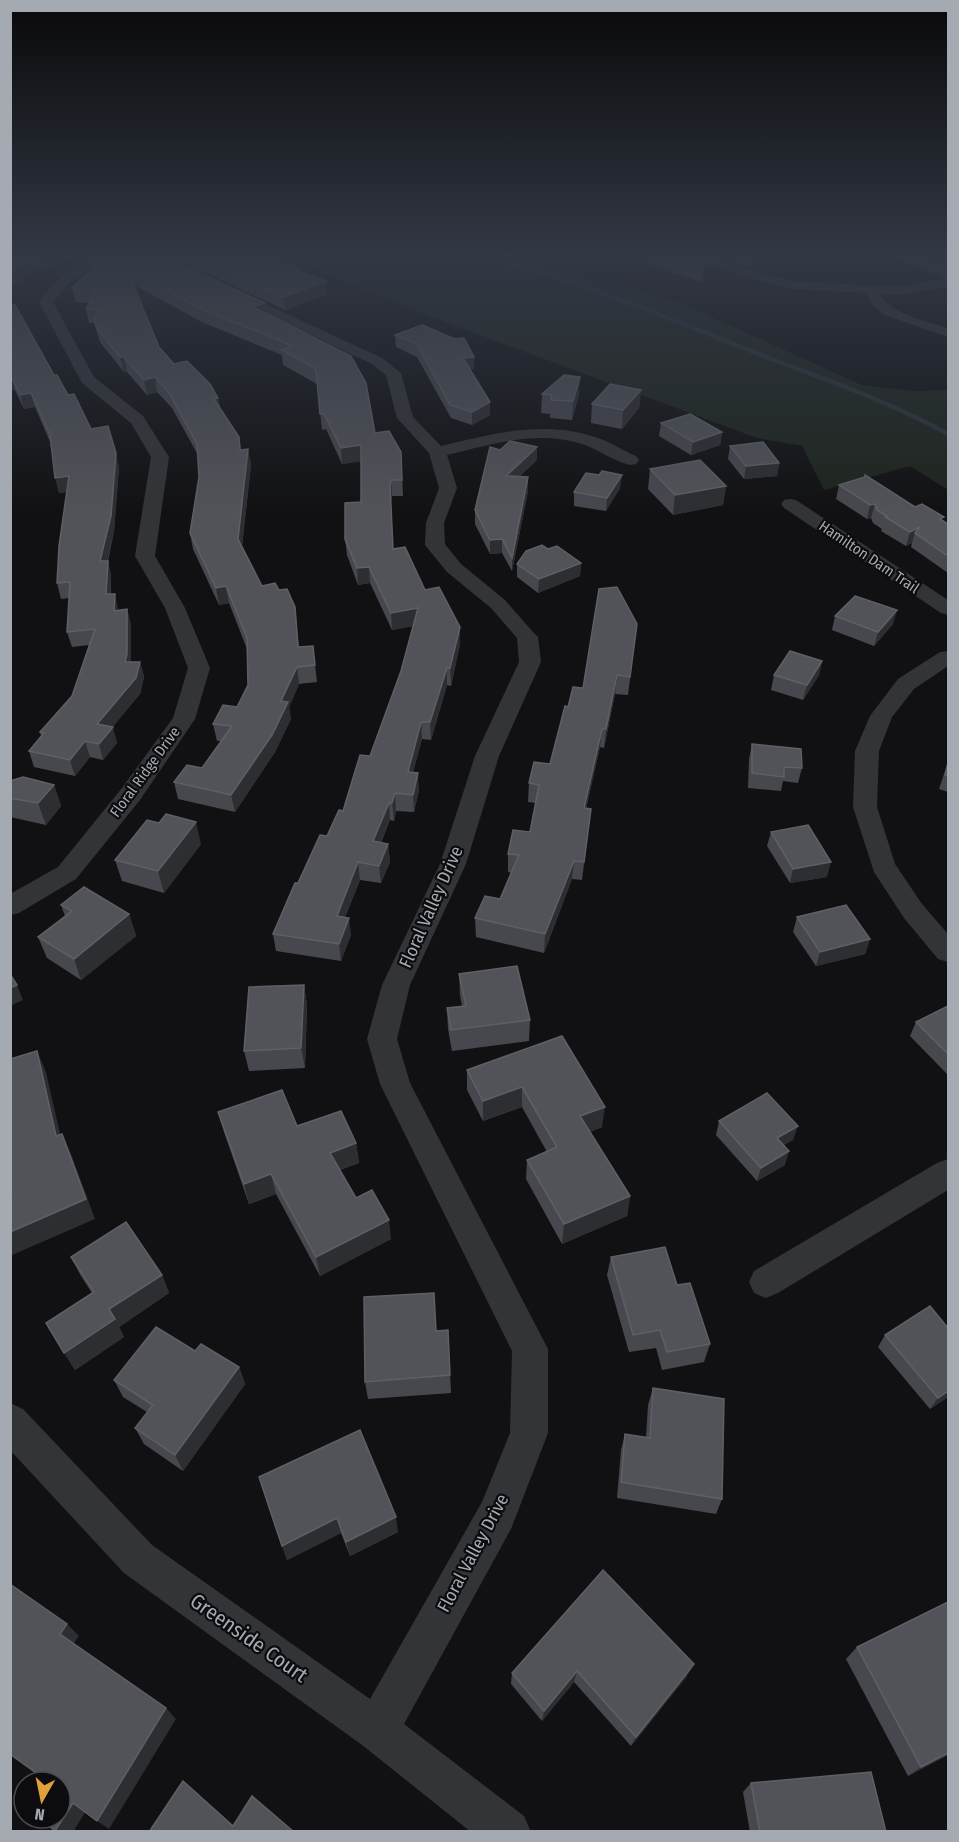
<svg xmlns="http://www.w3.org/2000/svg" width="959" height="1842" viewBox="0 0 959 1842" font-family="'Fira Sans Condensed',sans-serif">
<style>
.green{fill:#1e251e}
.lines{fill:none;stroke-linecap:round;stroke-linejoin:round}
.stream{stroke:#2c343a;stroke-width:4.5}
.street{fill:#333437;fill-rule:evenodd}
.secondary{fill:#414347;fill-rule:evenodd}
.wall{fill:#47484e}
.shaded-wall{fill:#2d2e32}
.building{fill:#515358;stroke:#5e6066;stroke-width:1.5}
.labels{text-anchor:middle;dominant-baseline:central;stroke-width:4.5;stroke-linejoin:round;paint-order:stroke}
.far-street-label{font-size:15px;fill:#a4a9b2;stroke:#0c0c0e}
.street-label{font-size:18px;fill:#a4a9b2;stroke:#0c0c0e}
.near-street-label{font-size:21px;fill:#a4a9b2;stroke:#0c0c0e}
</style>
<rect width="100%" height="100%" fill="#111113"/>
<!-- green -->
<path class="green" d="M 282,254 L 508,254 L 678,302 L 862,385 L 912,391 L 948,390 L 948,490 L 910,466 L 824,490 L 802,446 L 757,438 L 426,315 Z"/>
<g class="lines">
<!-- stream -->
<path class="stream" d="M 472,254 C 573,277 668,318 764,356 C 826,380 889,401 948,434"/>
<!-- street -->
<g class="street">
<path d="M 102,254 L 120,254 L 71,281 L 53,302 L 94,377 L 143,416 L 169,457 L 155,556 L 185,608 L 210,668 L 195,719 L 140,800 L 76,879 L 19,913 L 10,915 L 10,894 L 58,867 L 122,788 L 173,718 L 188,668 L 165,608 L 135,556 L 151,457 L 131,423 L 82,383 L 39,302 C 55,277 76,266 102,254 Z"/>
<path d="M 692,254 L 710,254 L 757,272 L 792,281 L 897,287 L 948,278 L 948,286 L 897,295 L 880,294 C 892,315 927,321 948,328 L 948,337 L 885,315 L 873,306 L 866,293 L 792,289 L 747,278 Z"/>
<path d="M 233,289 L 382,358 L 401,373 L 413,417 L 441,446 C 492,434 543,420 595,437 C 609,441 622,450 636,456 L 639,460 L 636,464 L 630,465 C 612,461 597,448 579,443 C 536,430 489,445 447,455 L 457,488 L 444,523 L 445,544 L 461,564 L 505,600 L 534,633 L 538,637 L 541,662 L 499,756 L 466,864 L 410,985 L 397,1039 L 410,1083 L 548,1349 L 548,1433 L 511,1529 L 404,1724 L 524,1816 L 531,1832 L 471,1832 L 362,1745 L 124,1573 L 10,1450 L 10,1403 L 23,1409 L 152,1545 L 370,1699 L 482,1502 L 510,1433 L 512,1351 L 380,1084 L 367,1039 L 382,985 L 440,864 L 475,756 L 519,662 L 517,638 L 491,608 L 447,572 L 425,545 L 426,523 L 439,488 L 429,453 L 397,418 L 386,375 L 372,364 L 228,296 L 226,293 L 228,290 Z"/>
<path d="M 790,499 L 796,500 L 948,600 L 948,615 L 941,613 L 784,508 L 781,504 L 784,500 Z"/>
<path d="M 948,651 L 948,666 L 914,689 L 892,717 L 879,751 L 877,807 L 895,864 L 922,904 L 948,934 L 948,962 L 938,959 L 904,918 L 874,872 L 853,807 L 855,751 L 870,716 L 898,679 L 940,652 Z"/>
<path d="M 948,1159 L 948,1190 L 778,1293 L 766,1298 L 754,1293 L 749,1282 L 754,1271 L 937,1163 Z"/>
</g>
<!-- secondary -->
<path class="secondary" d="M 889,254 L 912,254 L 948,268 L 948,279 L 891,257 Z"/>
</g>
<!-- wall -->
<g class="wall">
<path d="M 10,254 L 262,254 L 262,257 L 326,281 L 327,294 L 285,310 L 176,259 L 164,256 L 266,314 L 375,433 L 401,452 L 403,496 L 392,496 L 391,501 L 393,549 L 425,590 L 460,644 L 451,686 L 447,685 L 431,740 L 422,739 L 413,772 L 419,790 L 414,812 L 396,811 L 394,821 L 390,820 L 381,843 L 388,844 L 390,862 L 381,883 L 360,880 L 345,917 L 351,935 L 341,961 L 276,951 L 273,934 L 298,883 L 343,811 L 370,756 L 401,671 L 413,626 L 392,630 L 370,583 L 358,585 L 347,555 L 345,539 L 361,502 L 361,461 L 342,464 L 326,429 L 322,430 L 317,384 L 283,365 L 282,355 L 204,323 L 134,285 L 159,347 L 174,364 L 218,398 L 220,408 L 239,437 L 241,450 L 248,449 L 251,465 L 242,546 L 262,586 L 279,590 L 295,607 L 299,647 L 313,646 L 317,682 L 299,684 L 289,707 L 291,719 L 275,752 L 235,812 L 178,799 L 174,782 L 202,768 L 221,741 L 217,741 L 213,724 L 237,707 L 248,685 L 247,649 L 229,603 L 219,605 L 193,549 L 190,533 L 199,477 L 198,455 L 172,408 L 157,392 L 147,395 L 127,372 L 124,372 L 100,342 L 94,323 L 89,323 L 86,309 L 89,303 L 76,302 L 72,288 L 91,270 L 88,259 L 96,255 L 79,263 L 72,258 L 41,269 L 34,266 Z"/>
<path d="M 645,254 L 710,254 L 709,264 L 705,264 L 702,282 L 645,263 Z"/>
<path d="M 717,254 L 756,254 L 754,266 L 747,266 Z"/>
<path d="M 13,306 L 54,375 L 91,429 L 119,467 L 114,531 L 108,561 L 111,576 L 111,594 L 118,610 L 127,609 L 131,625 L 131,662 L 140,662 L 144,677 L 140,694 L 112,727 L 117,743 L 103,760 L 90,757 L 75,776 L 34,767 L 29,751 L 41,736 L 40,732 L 72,696 L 89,645 L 72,647 L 67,632 L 69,598 L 61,599 L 57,583 L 67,492 L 59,493 L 50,442 L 35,407 L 24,409 L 15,390 L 10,390 Z"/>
<path d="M 395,335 L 474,357 L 474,369 L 470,369 L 490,402 L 490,415 L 472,425 L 451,418 L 417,357 L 396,347 Z"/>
<path d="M 641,390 L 639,408 L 622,429 L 591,423 L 592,404 Z"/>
<path d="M 542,394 L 579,395 L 572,420 L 550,418 L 550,414 L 541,413 Z"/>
<path d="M 661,423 L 722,432 L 720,445 L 691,455 L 659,436 Z"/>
<path d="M 730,446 L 779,463 L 777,476 L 744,479 L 728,459 Z"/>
<path d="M 537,460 L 519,477 L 528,477 L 528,491 L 512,571 L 502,553 L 490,554 L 475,524 L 475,510 Z"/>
<path d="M 650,469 L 726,486 L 723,505 L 673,515 L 648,489 Z"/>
<path d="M 865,475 L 915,507 L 948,524 L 948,573 L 911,547 L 912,543 L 906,546 L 881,531 L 882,529 L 873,523 L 871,518 L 867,519 L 836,499 L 839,485 L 864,478 Z"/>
<path d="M 620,488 L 606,511 L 574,506 L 574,492 Z"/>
<path d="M 548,549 L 581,563 L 580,576 L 538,593 L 517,577 L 517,564 Z"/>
<path d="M 835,616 L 893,624 L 874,646 L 832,630 Z"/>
<path d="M 637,624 L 628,695 L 615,694 L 604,748 L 600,747 L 586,809 L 591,809 L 582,880 L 572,879 L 544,953 L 476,937 L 475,918 L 500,899 L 512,873 L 508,872 L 508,854 L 530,832 L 536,803 L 528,802 L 529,783 L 550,764 L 568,707 Z"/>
<path d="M 822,661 L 819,675 L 803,700 L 771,690 L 774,675 Z"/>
<path d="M 752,744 L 802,768 L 798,783 L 783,781 L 781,791 L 748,788 L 749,759 Z"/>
<path d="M 948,762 L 948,792 L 939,789 Z"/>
<path d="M 10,781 L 54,785 L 61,806 L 46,825 L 10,817 Z"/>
<path d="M 771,832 L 827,877 L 790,883 L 767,846 Z"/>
<path d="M 201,844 L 164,893 L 122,881 L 115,860 Z"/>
<path d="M 61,905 L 129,914 L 136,936 L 81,980 L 47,958 L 38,937 L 65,916 Z"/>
<path d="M 797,917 L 870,939 L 865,954 L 816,966 L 793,932 Z"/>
<path d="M 459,974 L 530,1020 L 529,1041 L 452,1051 L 448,1029 L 447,1008 L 462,1006 L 460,995 Z"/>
<path d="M 304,985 L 307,1006 L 305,1068 L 249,1071 L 244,1051 Z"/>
<path d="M 948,1006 L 948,1075 L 910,1036 L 916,1022 Z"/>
<path d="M 562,1036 L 602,1127 L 590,1132 L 630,1196 L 627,1216 L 562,1244 L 526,1179 L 527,1160 L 547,1152 L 522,1107 L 483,1121 L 467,1090 L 467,1070 Z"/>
<path d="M 218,1112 L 297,1126 L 356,1143 L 359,1163 L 340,1170 L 356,1198 L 391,1239 L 320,1276 L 276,1194 L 249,1204 L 224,1132 Z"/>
<path d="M 719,1121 L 793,1140 L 783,1145 L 785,1165 L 757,1181 L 716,1135 Z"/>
<path d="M 71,1257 L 162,1275 L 169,1293 L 119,1327 L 124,1337 L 75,1370 L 46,1323 L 92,1293 L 81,1276 Z"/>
<path d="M 611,1257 L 677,1285 L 710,1344 L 704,1362 L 662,1370 L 656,1348 L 629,1352 L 607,1275 Z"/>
<path d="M 948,1328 L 948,1397 L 930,1409 L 878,1347 L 885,1335 Z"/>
<path d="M 448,1330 L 451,1393 L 368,1399 L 365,1382 L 436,1331 Z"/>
<path d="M 195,1351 L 239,1367 L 245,1384 L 183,1471 L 144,1444 L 135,1428 L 147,1412 L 123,1397 L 114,1380 Z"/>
<path d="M 653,1388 L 722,1499 L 716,1514 L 617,1498 L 621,1450 L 625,1434 L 646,1437 L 648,1405 Z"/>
<path d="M 259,1477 L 398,1532 L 350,1556 L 341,1533 L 287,1560 Z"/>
<path d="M 603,1570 L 687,1676 L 631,1746 L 574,1682 L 542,1721 L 511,1684 L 512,1673 Z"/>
<path d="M 948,1602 L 948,1755 L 908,1776 L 846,1659 L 857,1647 Z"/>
<path d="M 751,1783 L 886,1832 L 750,1832 L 743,1792 Z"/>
</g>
<!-- shaded-wall -->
<g class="shaded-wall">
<path d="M 31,254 L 34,266 L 10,289 L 10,274 Z"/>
<path d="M 45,254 L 71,254 L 72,258 L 41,269 L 38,257 Z"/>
<path d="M 76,254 L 97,254 L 79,263 Z"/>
<path d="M 257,254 L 262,254 L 263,265 L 254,255 Z"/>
<path d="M 326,281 L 327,294 L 285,310 L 283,297 Z"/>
<path d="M 265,303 L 267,317 L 253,307 Z"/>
<path d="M 120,357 L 124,357 L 127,372 L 124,372 Z"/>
<path d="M 474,357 L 474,369 L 464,370 L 463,358 Z"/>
<path d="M 10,376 L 11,376 L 15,390 L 10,390 Z"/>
<path d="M 155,377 L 157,392 L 147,395 L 144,380 Z"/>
<path d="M 580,377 L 579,395 L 572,420 L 573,401 Z"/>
<path d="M 641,390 L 639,408 L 622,429 L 623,410 Z"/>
<path d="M 31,393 L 35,407 L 24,409 L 20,395 Z"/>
<path d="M 218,398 L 221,413 L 214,399 Z"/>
<path d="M 490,402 L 490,415 L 472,425 L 472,412 Z"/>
<path d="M 722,432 L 720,445 L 691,455 L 693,442 Z"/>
<path d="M 361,445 L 363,461 L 342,464 L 341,448 Z"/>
<path d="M 537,447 L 537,460 L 506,489 L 506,476 Z"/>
<path d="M 248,449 L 251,465 L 241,556 L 238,539 Z"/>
<path d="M 116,453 L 119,467 L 114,531 L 104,576 L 100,561 Z"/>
<path d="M 779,463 L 777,476 L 744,479 L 746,466 Z"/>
<path d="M 622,475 L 620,488 L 606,511 L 607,498 Z"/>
<path d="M 69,476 L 73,491 L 59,493 L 55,478 Z"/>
<path d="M 528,477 L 528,491 L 512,571 L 512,558 Z"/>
<path d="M 391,480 L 392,496 L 391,501 L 390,485 Z"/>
<path d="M 726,486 L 723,505 L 673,515 L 675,495 Z"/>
<path d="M 875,504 L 871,518 L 867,519 L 870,505 Z"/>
<path d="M 920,527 L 915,533 L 912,543 L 906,546 L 910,532 Z"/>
<path d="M 502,539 L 502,553 L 490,554 L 490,540 Z"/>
<path d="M 108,561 L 111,576 L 110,610 L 106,594 Z"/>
<path d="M 581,563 L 580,576 L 538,593 L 539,579 Z"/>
<path d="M 369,567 L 370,583 L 358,585 L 357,568 Z"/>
<path d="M 226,586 L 229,603 L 219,605 L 216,588 Z"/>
<path d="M 115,594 L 118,609 L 118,626 L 114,611 Z"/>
<path d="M 418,608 L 419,625 L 392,630 L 391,613 Z"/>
<path d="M 127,609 L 131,625 L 131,670 L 125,662 Z"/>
<path d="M 897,610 L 893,624 L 874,646 L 878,632 Z"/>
<path d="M 460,627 L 460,644 L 451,686 L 450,668 Z"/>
<path d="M 822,661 L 819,675 L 803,700 L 807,685 Z"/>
<path d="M 140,662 L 144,677 L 140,694 L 102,740 L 97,724 Z"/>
<path d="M 297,667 L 299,684 L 289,707 L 291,719 L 275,752 L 235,812 L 231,795 L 281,701 Z"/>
<path d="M 447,668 L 447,685 L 431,740 L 430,722 Z"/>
<path d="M 617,675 L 615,694 L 604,748 L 606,729 Z"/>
<path d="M 421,722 L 422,739 L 409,789 L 408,772 Z"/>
<path d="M 113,727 L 117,743 L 103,760 L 99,744 Z"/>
<path d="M 602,729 L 600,747 L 582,827 L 584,808 Z"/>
<path d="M 85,741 L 90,757 L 75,776 L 70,760 Z"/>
<path d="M 418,773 L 419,790 L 414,812 L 413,795 Z"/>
<path d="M 54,785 L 61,806 L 46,825 L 38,803 Z"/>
<path d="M 395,793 L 396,811 L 394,821 L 392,803 Z"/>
<path d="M 389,803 L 390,820 L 374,859 L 373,841 Z"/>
<path d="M 591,809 L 589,828 L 582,880 L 584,862 Z"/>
<path d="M 196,822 L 201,844 L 164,893 L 158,871 Z"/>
<path d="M 388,844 L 390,862 L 381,883 L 379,866 Z"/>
<path d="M 574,861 L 572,879 L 544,953 L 545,934 Z"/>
<path d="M 358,862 L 360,880 L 339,933 L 337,916 Z"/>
<path d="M 831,862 L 827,877 L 790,883 L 793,869 Z"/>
<path d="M 129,914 L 136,936 L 81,980 L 74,959 Z"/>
<path d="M 349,918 L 351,935 L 341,961 L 339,944 Z"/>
<path d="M 870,939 L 865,954 L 816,966 L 820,952 Z"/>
<path d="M 17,985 L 23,1000 L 10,1006 L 10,988 Z"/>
<path d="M 304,985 L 307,1006 L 305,1068 L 301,1048 Z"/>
<path d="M 37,1051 L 46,1072 L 65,1156 L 56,1136 Z"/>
<path d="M 522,1087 L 522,1107 L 483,1121 L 483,1101 Z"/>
<path d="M 605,1107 L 602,1127 L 578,1137 L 580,1116 Z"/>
<path d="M 798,1126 L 793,1140 L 772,1152 L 777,1138 Z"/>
<path d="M 62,1134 L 71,1154 L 95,1219 L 12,1255 L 10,1253 L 10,1232 Z"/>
<path d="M 356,1143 L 359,1163 L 333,1172 L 330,1153 Z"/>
<path d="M 789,1151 L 785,1165 L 757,1181 L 761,1168 Z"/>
<path d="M 271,1174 L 276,1194 L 249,1204 L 244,1184 Z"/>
<path d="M 630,1196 L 627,1216 L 562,1244 L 564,1224 Z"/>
<path d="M 389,1220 L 391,1239 L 320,1276 L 316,1257 Z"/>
<path d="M 162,1275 L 169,1293 L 119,1327 L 124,1337 L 75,1370 L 64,1353 L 109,1309 Z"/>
<path d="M 239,1367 L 245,1384 L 183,1471 L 175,1455 Z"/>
<path d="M 948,1391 L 948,1397 L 930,1409 L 938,1398 Z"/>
<path d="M 396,1517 L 398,1532 L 350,1556 L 346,1542 Z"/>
<path d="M 337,1518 L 341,1533 L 287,1560 L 282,1546 Z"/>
<path d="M 67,1624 L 79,1636 L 72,1646 L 60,1634 Z"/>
<path d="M 694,1664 L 687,1676 L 631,1746 L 636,1737 Z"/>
<path d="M 577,1671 L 574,1682 L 542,1721 L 544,1711 Z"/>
<path d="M 166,1708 L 176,1719 L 109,1829 L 97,1821 Z"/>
<path d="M 948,1753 L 948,1755 L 908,1776 L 921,1767 Z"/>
<path d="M 73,1803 L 86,1811 L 73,1832 L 57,1832 L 55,1831 Z"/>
</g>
<!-- building -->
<g class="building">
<path d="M 10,254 L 31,254 L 10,274 Z"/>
<path d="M 31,254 L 45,254 L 38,257 Z"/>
<path d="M 97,254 L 158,254 L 163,256 L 265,303 L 253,307 L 351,356 L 366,383 L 375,433 L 389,431 L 401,452 L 402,480 L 391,480 L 390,485 L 393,549 L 405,547 L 425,590 L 439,587 L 460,627 L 450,668 L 447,668 L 430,722 L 421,722 L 408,772 L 418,773 L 413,795 L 395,793 L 392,803 L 389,803 L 373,841 L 388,844 L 379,866 L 358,862 L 337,916 L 349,918 L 339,944 L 273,934 L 295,883 L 298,883 L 320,835 L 327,836 L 339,810 L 343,811 L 360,755 L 370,756 L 401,671 L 418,608 L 391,613 L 369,567 L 357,568 L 345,539 L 345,503 L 361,502 L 361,445 L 341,448 L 324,414 L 320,414 L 316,369 L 281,350 L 293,346 L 201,309 L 127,269 L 159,347 L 174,364 L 187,361 L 210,384 L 218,398 L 214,399 L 239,437 L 240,450 L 248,449 L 238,539 L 262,586 L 275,583 L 279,590 L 287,589 L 295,607 L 298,647 L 313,646 L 315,665 L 297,667 L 281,701 L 288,702 L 272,735 L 231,795 L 174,782 L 187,765 L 202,768 L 232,726 L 213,724 L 223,705 L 237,707 L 248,685 L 247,638 L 226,586 L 216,588 L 190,533 L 199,477 L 197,444 L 169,393 L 155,377 L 144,380 L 124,357 L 120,357 L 97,328 L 94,319 L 99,309 L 86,309 L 97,289 L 72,288 L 96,265 L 88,259 Z"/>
<path d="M 190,254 L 257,254 L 254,255 L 301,268 L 296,270 L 326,281 L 283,297 Z"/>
<path d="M 652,254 L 706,254 L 703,271 Z"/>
<path d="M 10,299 L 12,306 L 15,305 L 54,375 L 57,375 L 68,395 L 74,394 L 91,429 L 108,426 L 116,453 L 111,516 L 100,561 L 108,561 L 106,594 L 115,594 L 114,611 L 127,609 L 127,654 L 125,662 L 140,662 L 136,678 L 97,724 L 113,727 L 99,744 L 85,741 L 70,760 L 29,751 L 44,733 L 40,732 L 72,696 L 95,629 L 67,632 L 70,582 L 57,583 L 59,546 L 69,476 L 55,478 L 50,435 L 31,393 L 20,395 L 11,376 L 10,376 Z"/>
<path d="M 422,325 L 455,339 L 464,338 L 474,357 L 463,358 L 490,402 L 472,412 L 450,405 L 417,344 L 395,335 Z"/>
<path d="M 564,375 L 580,377 L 573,401 L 551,400 L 552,395 L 542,394 Z"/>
<path d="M 610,384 L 641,390 L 623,410 L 592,404 Z"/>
<path d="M 690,414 L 722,432 L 693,442 L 661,423 Z"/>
<path d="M 510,441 L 537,447 L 506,476 L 528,477 L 512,558 L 502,539 L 490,540 L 475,510 L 490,447 L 500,450 Z"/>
<path d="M 763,442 L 779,463 L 746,466 L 730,446 Z"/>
<path d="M 700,460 L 726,486 L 675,495 L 650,469 Z"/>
<path d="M 602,471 L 622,475 L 607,498 L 574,492 L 586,473 L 599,475 Z"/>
<path d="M 865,475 L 915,507 L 922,504 L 944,517 L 940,519 L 948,524 L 948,556 L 915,533 L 920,527 L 910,532 L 885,517 L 887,516 L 877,510 L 875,504 L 870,505 L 839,485 L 865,477 Z"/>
<path d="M 542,545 L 548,549 L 557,546 L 581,563 L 539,579 L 517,564 L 526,551 Z"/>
<path d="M 617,587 L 637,624 L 630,677 L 617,675 L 606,729 L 602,729 L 584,808 L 591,809 L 584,862 L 574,861 L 545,934 L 475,918 L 485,896 L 500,899 L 519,855 L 508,854 L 513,830 L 530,832 L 539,785 L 529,783 L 534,762 L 550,764 L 565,706 L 568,707 L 573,687 L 583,688 L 599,589 Z"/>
<path d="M 855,596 L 897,610 L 878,632 L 835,616 Z"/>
<path d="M 790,651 L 822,661 L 807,685 L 774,675 Z"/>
<path d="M 752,744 L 801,749 L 802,768 L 784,767 L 784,777 L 752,773 Z"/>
<path d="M 948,763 L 948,776 L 945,775 Z"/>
<path d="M 23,777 L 54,785 L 38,803 L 10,798 L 10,781 Z"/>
<path d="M 166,814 L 196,822 L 158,871 L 115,860 L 147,820 L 159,823 Z"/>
<path d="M 808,825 L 831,862 L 793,869 L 771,832 Z"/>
<path d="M 84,887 L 129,914 L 74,959 L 38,937 L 72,911 L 61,905 Z"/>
<path d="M 846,905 L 870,939 L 820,952 L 797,917 Z"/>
<path d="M 517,966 L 530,1020 L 451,1030 L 447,1008 L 466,1006 L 459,974 Z"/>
<path d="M 10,974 L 17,985 L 10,988 Z"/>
<path d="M 304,985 L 301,1048 L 244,1051 L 249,987 Z"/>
<path d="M 948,1006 L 948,1054 L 916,1022 Z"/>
<path d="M 562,1036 L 605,1107 L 580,1116 L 630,1196 L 564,1224 L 527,1160 L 557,1147 L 522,1087 L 483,1101 L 467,1070 Z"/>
<path d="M 37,1051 L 56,1136 L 62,1134 L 86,1199 L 10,1232 L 10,1197 L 12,1196 L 10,1191 L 10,1059 Z"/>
<path d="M 282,1090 L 297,1126 L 341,1111 L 356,1143 L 330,1153 L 356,1198 L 372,1190 L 389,1220 L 316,1257 L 271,1174 L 244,1184 L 218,1112 Z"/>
<path d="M 767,1093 L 798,1126 L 777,1138 L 789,1151 L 761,1168 L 719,1121 Z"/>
<path d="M 126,1222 L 162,1275 L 109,1309 L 115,1319 L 64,1353 L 46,1323 L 94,1292 L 71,1257 Z"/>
<path d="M 665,1247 L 677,1285 L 690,1283 L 710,1344 L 667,1352 L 660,1330 L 633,1335 L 611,1257 Z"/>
<path d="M 434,1293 L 436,1331 L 448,1330 L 450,1375 L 365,1382 L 364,1297 Z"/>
<path d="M 930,1306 L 948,1328 L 948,1391 L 938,1398 L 885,1335 Z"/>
<path d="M 156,1327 L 195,1351 L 201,1344 L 239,1367 L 175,1455 L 135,1428 L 153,1405 L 114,1380 Z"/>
<path d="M 653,1388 L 724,1399 L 722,1499 L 621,1482 L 625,1434 L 650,1438 Z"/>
<path d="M 360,1430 L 396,1517 L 346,1542 L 337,1518 L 282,1546 L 259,1477 Z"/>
<path d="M 603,1570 L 694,1664 L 636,1737 L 577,1671 L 544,1711 L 512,1673 Z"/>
<path d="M 10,1584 L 67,1624 L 60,1634 L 166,1708 L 97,1821 L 73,1803 L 55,1831 L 39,1818 L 60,1818 L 60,1782 L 41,1782 L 43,1778 L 10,1754 Z"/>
<path d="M 948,1602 L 948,1753 L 921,1767 L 857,1647 Z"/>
<path d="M 871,1772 L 886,1832 L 760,1832 L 751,1783 Z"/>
<path d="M 183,1781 L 233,1826 L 252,1796 L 294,1832 L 149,1832 Z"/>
</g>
<!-- sky -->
<linearGradient id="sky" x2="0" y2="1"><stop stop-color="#09090a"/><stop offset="0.5" stop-color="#323844"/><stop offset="1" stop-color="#323844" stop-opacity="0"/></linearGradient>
<rect width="959" height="512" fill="url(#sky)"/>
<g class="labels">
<!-- far-street labels -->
<g class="far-street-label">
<text transform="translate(869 557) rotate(34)">Hamilton Dam Trail</text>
<text transform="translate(145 772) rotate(-54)">Floral Ridge Drive</text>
</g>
<!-- street labels -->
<g class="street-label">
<text transform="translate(431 907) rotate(-66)">Floral Valley Drive</text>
<text transform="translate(473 1553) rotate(-62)">Floral Valley Drive</text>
</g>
<!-- near-street labels -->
<g class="near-street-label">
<text transform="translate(249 1638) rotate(35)">Greenside Court</text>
</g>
</g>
<!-- border -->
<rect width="959" height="1842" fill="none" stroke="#a4a9b2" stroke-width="24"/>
<!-- north arrow -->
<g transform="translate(42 1800) rotate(189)"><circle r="28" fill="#0c0c0e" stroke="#494b50" stroke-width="1.5"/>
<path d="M0-4.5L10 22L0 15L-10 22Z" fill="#e2a03a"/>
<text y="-9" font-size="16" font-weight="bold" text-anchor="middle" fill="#a4a9b2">N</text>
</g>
</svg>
